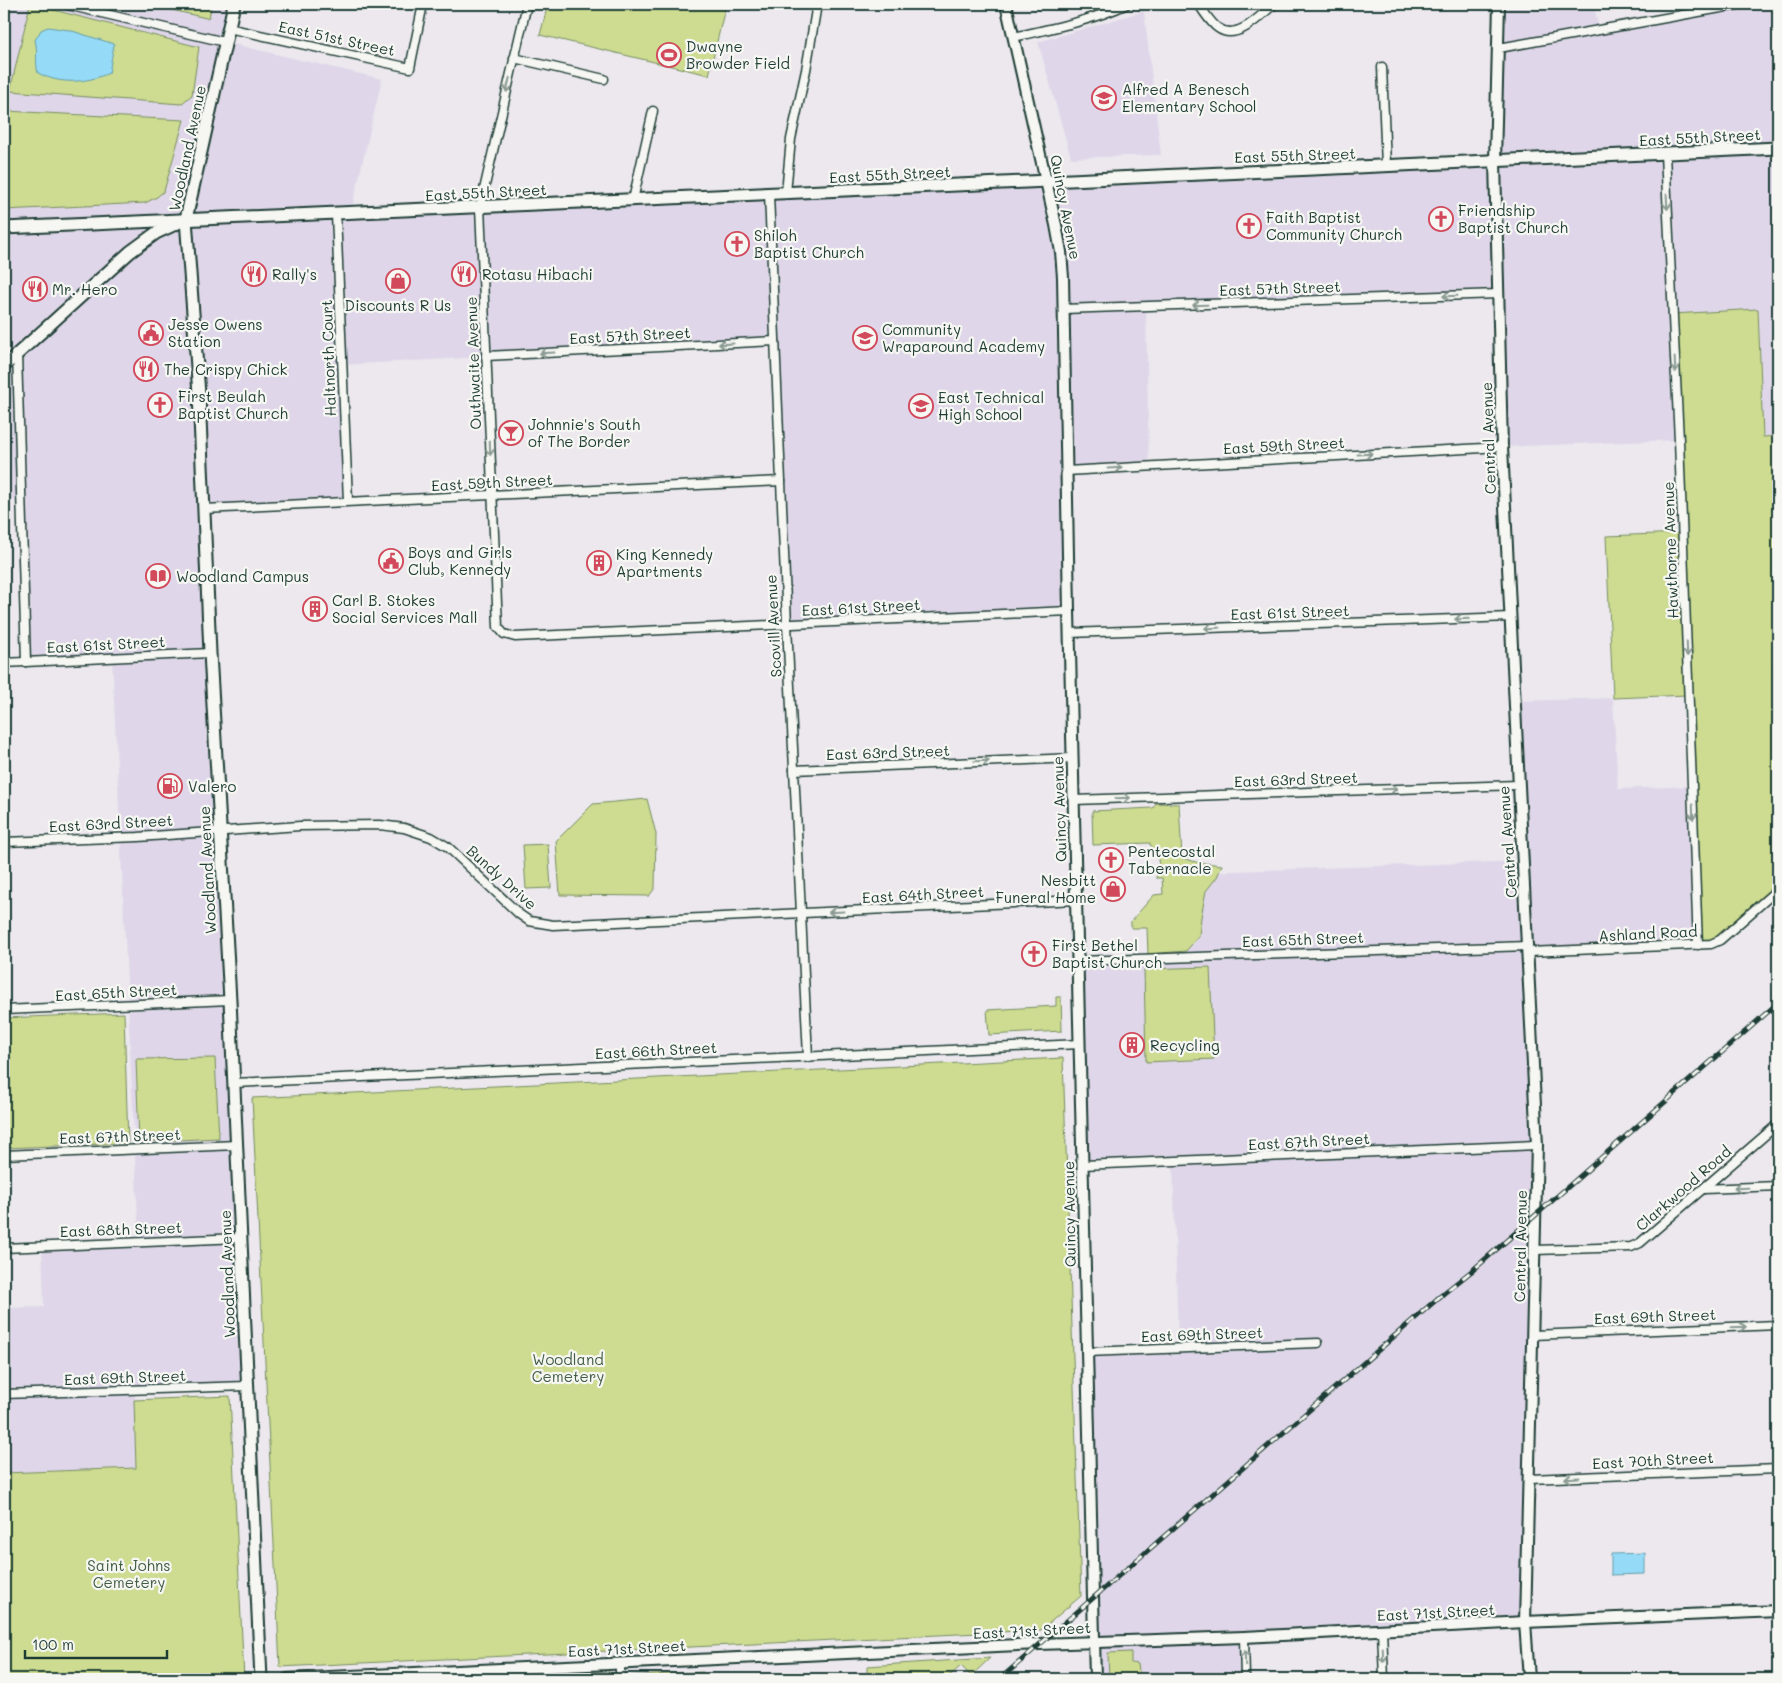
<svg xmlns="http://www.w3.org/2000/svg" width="1782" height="1683" viewBox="0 0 1782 1683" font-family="Mali,sans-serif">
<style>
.built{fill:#dfd7e9}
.green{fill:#cddc90;stroke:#768c62}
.water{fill:#95dbf7;stroke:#669ca9}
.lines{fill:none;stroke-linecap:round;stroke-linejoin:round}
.street-casing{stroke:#1f3d34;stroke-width:11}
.secondary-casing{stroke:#1f3d34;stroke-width:14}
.primary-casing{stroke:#1f3d34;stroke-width:15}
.street{stroke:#f6f6f2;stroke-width:8}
.secondary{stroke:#f6f6f2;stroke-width:10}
.primary{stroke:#f6f6f2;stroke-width:11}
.rail-casing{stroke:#1f3d34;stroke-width:5}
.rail{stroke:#f6f6f2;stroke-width:3;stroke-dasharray:9;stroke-linecap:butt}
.oneway{stroke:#8a9a93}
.labels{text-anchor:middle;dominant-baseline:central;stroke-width:4.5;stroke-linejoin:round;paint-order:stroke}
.street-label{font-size:15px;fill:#1f3d34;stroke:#f6f6f2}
.poi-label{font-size:15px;fill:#1f3d34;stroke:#f6f6f2;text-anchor:start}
.park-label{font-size:15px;fill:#425d46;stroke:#f6f6f2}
</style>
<rect width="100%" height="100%" fill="#ece8ee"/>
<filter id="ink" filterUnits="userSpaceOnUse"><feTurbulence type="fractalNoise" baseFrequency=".02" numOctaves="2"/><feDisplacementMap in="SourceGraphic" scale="10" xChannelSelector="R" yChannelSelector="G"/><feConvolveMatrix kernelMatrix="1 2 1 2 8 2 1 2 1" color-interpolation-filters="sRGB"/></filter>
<g filter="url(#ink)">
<!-- built -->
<g class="built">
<path d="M 4,4 L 234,4 L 225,42 L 382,79 L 351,212 L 1494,161 L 1499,4 L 1594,4 L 1599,30 L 1743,4 L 1778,4 L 1778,436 L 1763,437 L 1758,310 L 1679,440 L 1502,447 L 1498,294 L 1146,307 L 1149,466 L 1066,471 L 1069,611 L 787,625 L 775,341 L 342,365 L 348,501 L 204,509 L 247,1386 L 135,1390 L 136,1468 L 4,1473 L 4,1308 L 44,1307 L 42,1247 L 139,1242 L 112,658 L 26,662 L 21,499 L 4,500 Z"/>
<path d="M 1144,11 L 1161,155 L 1071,158 L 1038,42 Z"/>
<path d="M 1613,698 L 1618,789 L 1692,786 L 1698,945 L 1529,952 L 1537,1145 L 1525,1622 L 1244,1637 L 1245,1679 L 1095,1679 L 1087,1352 L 1178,1348 L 1173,1161 L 1083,1165 L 1078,961 L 1176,957 L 1173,873 L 1523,861 L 1514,701 Z"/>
</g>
<!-- green -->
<g class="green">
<path d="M 30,4 L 199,47 L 192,95 L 181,104 L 10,91 Z"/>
<path d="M 146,4 L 212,4 L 209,17 L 206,18 Z"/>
<path d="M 548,4 L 726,4 L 709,75 L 540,35 Z"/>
<path d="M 5,111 L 184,120 L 164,191 L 157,197 L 145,203 L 4,210 Z"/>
<path d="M 1758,309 L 1763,437 L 1778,436 L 1778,662 L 1773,662 L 1778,816 L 1778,889 L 1720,940 L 1698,945 L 1688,695 L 1613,698 L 1606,536 L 1682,533 L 1673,314 Z"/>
<path d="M 647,799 L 656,834 L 655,888 L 649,896 L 560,895 L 556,841 L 593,804 Z"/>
<path d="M 1156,803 L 1179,804 L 1182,858 L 1196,862 L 1222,865 L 1217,877 L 1206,891 L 1201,917 L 1199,936 L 1186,951 L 1148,954 L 1147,928 L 1131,928 L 1131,921 L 1154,895 L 1163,894 L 1162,878 L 1156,878 L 1159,867 L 1157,851 L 1150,845 L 1150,843 L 1093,845 L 1092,811 L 1153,808 Z"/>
<path d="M 548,844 L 551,888 L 526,889 L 523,845 Z"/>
<path d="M 1210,967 L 1214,1059 L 1146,1062 L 1144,969 Z"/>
<path d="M 1056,997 L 1061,997 L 1062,1031 L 989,1035 L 987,1010 L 1056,1006 Z"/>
<path d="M 124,1013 L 128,1143 L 4,1148 L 4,1018 Z"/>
<path d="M 215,1058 L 219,1138 L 139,1142 L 136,1059 Z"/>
<path d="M 1063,1058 L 1081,1596 L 1041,1630 L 280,1667 L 252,1098 Z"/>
<path d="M 230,1396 L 244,1679 L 4,1679 L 4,1473 L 136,1468 L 134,1400 Z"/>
<path d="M 1131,1652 L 1131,1663 L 1138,1664 L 1140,1679 L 1109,1679 L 1108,1653 Z"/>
<path d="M 990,1658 L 971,1676 L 961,1666 L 946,1679 L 867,1679 L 867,1666 Z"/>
<path d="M 609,1672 L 614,1674 L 615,1679 L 432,1679 Z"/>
<path d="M 703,1672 L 704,1679 L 633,1679 L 632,1676 Z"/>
</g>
<!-- water -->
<g class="water">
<path d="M 48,27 L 69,30 L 114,44 L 109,73 C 87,83 60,85 38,73 C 35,62 38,51 35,40 L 41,30 Z"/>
<path d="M 1645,1553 L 1645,1574 L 1611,1575 L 1611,1554 Z"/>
</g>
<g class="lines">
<defs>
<g id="street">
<path d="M 63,4 L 225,42"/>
<path d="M 527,4 L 480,207 L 498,627 L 504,634 L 515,637 L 1069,611"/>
<path d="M 1198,4 C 1204,11 1210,23 1218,28 C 1237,42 1261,15 1274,4"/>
<path d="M 228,28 L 410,68 L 423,4"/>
<path d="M 1014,37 C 1053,28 1091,21 1127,4"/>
<path d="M 1499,48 L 1743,4"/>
<path d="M 514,58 L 604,79"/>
<path d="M 1382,67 L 1386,166"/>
<path d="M 1665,154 L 1679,440 L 1698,945"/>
<path d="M 786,193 L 791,139 L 806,70 L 817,4"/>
<path d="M 769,194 L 787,625 L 808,1057"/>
<path d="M 633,200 L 653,111"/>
<path d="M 336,214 L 348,501"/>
<path d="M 1063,309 L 1499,294"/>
<path d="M 17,353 L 26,662"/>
<path d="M 486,356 L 775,341"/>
<path d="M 1066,471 L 1502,447"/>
<path d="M 204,509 L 781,481"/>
<path d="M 1069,633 L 1511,617"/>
<path d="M 4,663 L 210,653"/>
<path d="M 794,770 L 1073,758"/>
<path d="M 1074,800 L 1518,785"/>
<path d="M 4,842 L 138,837 L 300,826 L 380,825 L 404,828 L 431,837 L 448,847 L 519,914 L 529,921 L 553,925 L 1077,900"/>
<path d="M 1529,952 L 1711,944 L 1720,940 L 1778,889"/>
<path d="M 1078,961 L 1528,946"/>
<path d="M 4,1010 L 230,1000"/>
<path d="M 234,1083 L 1080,1044"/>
<path d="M 4,1155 L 237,1145"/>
<path d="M 1083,1165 L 1537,1145"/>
<path d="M 1704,1189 L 1778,1186"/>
<path d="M 4,1248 L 240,1238"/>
<path d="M 1535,1250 L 1631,1247 L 1640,1243 L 1778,1124"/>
<path d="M 1533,1335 L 1778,1325"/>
<path d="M 1087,1352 L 1318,1343"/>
<path d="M 4,1394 L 247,1386"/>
<path d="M 1529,1479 L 1778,1469"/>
<path d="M 1382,1630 L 1384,1679"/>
<path d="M 1244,1637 L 1245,1679"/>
<path d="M 620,1664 L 620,1679"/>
</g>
<g id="secondary">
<path d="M 1006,4 L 1056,225 L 1061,252 L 1063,277 L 1069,611 L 1095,1679"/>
<path d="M 1499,4 L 1495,161 L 1502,447 L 1537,1145 L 1525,1622 L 1529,1679"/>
<path d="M 287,1679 L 1039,1644 L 1244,1637 L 1525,1622 L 1778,1611"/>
</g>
<g id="primary">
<path d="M 234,4 L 186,219 L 199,394 L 210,653 L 230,1000 L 261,1679"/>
<path d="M 4,228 L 1778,148"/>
<path d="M 4,366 L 130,252 L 156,233 L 180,222"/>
</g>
</defs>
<!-- street casing -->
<use href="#street" class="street-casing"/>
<!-- secondary casing -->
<use href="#secondary" class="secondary-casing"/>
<!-- primary casing -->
<use href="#primary" class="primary-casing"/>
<!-- street -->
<use href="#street" class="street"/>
<!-- secondary -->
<use href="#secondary" class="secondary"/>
<!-- primary -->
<use href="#primary" class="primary"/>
<defs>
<path id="rail" d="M 1000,1679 L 1444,1293 L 1473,1270 L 1778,1003"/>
</defs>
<!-- rail casing -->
<use href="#rail" class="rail-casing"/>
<!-- rail -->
<use href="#rail" class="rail"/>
</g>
<!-- one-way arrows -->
<defs><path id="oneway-shaft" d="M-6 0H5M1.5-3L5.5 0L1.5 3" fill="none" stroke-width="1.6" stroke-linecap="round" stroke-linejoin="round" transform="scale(1.25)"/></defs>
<g class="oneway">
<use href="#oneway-shaft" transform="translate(508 85) rotate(103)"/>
<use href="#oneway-shaft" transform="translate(1667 202) rotate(87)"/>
<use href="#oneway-shaft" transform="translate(1450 296) rotate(178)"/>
<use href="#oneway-shaft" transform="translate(1200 305) rotate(178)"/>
<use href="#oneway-shaft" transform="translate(726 344) rotate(177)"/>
<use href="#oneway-shaft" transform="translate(547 353) rotate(177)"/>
<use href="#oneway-shaft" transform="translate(1675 365) rotate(87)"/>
<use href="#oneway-shaft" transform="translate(490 448) rotate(88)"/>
<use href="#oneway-shaft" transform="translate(1365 454) rotate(-3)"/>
<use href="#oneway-shaft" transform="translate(1115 468) rotate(-3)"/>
<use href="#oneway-shaft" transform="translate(1462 619) rotate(178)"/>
<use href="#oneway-shaft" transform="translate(1212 628) rotate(178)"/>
<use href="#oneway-shaft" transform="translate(1687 649) rotate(88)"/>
<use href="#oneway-shaft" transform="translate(982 761) rotate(-2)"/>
<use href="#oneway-shaft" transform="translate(1390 789) rotate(-2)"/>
<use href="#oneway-shaft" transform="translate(1123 798) rotate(-2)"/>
<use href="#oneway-shaft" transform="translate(1693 812) rotate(88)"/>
<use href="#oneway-shaft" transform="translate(836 912) rotate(177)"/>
<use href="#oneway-shaft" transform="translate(1741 1188) rotate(178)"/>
<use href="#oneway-shaft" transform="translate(1739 1327) rotate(-2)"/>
<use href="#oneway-shaft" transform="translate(1572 1478) rotate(177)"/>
<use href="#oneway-shaft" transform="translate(1383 1655) rotate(88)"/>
<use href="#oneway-shaft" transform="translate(1245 1658) rotate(-92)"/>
</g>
</g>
<!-- icons -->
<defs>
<symbol id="stadium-ring" viewBox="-11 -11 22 22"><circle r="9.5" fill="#f6f6f2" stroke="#d1495b" stroke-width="1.5"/><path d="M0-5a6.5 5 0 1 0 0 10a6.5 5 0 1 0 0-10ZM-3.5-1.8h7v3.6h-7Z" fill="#d1495b"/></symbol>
<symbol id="school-ring" viewBox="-11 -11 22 22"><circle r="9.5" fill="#f6f6f2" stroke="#d1495b" stroke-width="1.5"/><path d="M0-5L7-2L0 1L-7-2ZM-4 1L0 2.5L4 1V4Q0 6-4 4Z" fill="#d1495b"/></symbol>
<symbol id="church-ring" viewBox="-11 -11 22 22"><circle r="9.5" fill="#f6f6f2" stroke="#d1495b" stroke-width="1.5"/><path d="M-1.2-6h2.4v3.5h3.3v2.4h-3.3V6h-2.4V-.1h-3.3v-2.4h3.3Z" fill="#d1495b"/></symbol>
<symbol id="restaurant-ring" viewBox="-11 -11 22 22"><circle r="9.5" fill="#f6f6f2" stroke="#d1495b" stroke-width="1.5"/><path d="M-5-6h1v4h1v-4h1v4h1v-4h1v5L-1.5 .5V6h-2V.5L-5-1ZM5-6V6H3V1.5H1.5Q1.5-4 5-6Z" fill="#d1495b"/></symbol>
<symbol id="shop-ring" viewBox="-11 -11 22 22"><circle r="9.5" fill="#f6f6f2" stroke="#d1495b" stroke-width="1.5"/><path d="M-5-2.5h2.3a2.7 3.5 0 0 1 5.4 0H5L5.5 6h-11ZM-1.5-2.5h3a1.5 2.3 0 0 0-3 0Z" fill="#d1495b"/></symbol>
<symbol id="civic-ring" viewBox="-11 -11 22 22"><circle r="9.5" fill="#f6f6f2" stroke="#d1495b" stroke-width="1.5"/><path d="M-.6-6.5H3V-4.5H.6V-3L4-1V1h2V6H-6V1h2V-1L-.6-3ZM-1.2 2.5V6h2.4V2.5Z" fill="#d1495b"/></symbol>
<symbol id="university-ring" viewBox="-11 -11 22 22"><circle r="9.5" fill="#f6f6f2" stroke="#d1495b" stroke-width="1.5"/><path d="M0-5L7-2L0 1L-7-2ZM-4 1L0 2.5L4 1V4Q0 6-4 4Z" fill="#d1495b"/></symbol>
<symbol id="bar-ring" viewBox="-11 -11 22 22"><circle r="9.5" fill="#f6f6f2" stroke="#d1495b" stroke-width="1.5"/><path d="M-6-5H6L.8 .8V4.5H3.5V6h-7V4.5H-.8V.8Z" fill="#d1495b"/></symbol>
<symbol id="building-ring" viewBox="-11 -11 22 22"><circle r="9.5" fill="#f6f6f2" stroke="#d1495b" stroke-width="1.5"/><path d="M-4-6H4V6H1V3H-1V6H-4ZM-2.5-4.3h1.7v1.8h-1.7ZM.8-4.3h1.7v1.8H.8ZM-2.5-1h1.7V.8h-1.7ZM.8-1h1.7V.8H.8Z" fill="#d1495b"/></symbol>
<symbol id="library-ring" viewBox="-11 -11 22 22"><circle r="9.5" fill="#f6f6f2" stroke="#d1495b" stroke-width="1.5"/><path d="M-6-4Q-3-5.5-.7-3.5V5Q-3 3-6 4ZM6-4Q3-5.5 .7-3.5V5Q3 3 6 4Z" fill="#d1495b"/></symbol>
<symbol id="fuel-ring" viewBox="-11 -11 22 22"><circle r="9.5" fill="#f6f6f2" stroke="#d1495b" stroke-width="1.5"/><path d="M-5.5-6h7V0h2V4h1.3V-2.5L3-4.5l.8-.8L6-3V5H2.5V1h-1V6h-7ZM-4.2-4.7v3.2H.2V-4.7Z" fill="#d1495b"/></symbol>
</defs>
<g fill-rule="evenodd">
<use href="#stadium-ring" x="655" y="41" width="28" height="28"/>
<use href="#school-ring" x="1090" y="84" width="28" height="28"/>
<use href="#church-ring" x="1427" y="205" width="28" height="28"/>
<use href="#church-ring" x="1235" y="212" width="28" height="28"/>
<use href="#church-ring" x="723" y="230" width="28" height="28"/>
<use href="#restaurant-ring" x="240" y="260" width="28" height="28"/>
<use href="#restaurant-ring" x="450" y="260" width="28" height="28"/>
<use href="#shop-ring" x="384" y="267" width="28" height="28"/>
<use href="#restaurant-ring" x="21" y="275" width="28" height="28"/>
<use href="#civic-ring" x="137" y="319" width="28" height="28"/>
<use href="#school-ring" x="851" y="324" width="28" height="28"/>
<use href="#restaurant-ring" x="132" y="355" width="28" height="28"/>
<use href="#church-ring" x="146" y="391" width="28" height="28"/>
<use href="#university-ring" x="907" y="392" width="28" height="28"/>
<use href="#bar-ring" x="497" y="419" width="28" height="28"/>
<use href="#civic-ring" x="377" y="547" width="28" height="28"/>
<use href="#building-ring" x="585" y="549" width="28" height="28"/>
<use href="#library-ring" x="144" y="562" width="28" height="28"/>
<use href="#building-ring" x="301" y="595" width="28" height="28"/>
<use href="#fuel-ring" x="156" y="772" width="28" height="28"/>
<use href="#church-ring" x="1097" y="846" width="28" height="28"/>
<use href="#shop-ring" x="1099" y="875" width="28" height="28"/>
<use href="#church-ring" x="1020" y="940" width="28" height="28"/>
<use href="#building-ring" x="1118" y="1031" width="28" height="28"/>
</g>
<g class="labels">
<!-- street labels -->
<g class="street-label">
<text transform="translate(337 38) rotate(12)">East 51st Street</text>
<text transform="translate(1700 137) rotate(-3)">East 55th Street</text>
<text transform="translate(187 148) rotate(-78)">Woodland Avenue</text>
<text transform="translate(1295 155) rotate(-2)">East 55th Street</text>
<text transform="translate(890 174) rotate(-3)">East 55th Street</text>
<text transform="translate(486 192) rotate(-3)">East 55th Street</text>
<text transform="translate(1066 207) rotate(79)">Quincy Avenue</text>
<text transform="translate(1280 288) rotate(-2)">East 57th Street</text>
<text transform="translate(630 335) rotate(-3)">East 57th Street</text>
<text transform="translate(328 358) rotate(-92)">Haltnorth Court</text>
<text transform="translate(473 363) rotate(-92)">Outhwaite Avenue</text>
<text transform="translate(1488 438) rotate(-92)">Central Avenue</text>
<text transform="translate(1284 445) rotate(-3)">East 59th Street</text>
<text transform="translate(492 482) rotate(-3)">East 59th Street</text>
<text transform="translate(1670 550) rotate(-92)">Hawthorne Avenue</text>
<text transform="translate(861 607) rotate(-3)">East 61st Street</text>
<text transform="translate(1290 612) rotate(-2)">East 61st Street</text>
<text transform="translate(773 626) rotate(-93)">Scovill Avenue</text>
<text transform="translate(106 644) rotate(-3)">East 61st Street</text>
<text transform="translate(888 752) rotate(-2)">East 63rd Street</text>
<text transform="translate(1296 779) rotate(-2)">East 63rd Street</text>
<text transform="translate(1059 809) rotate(-92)">Quincy Avenue</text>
<text transform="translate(111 823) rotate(-3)">East 63rd Street</text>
<text transform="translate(1507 842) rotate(-94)">Central Avenue</text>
<text transform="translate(207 870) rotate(-93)">Woodland Avenue</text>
<text transform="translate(502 877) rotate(42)">Bundy Drive</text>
<text transform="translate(923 894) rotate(-3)">East 64th Street</text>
<text transform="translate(1648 933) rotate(-3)">Ashland Road</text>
<text transform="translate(1303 939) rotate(-2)">East 65th Street</text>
<text transform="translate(116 992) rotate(-3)">East 65th Street</text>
<text transform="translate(656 1050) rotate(-3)">East 66th Street</text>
<text transform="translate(120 1136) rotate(-2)">East 67th Street</text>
<text transform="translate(1309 1141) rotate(-3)">East 67th Street</text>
<text transform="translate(1683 1188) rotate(-41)">Clarkwood Road</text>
<text transform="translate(1069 1214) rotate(-91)">Quincy Avenue</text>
<text transform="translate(121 1229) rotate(-2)">East 68th Street</text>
<text transform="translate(1520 1246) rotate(-89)">Central Avenue</text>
<text transform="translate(227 1274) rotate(-92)">Woodland Avenue</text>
<text transform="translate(1655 1316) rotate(-2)">East 69th Street</text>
<text transform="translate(1202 1334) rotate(-2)">East 69th Street</text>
<text transform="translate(125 1377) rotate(-2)">East 69th Street</text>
<text transform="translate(1653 1460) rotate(-3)">East 70th Street</text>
<text transform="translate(1436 1612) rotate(-3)">East 71st Street</text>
<text transform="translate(1032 1630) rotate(-3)">East 71st Street</text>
<text transform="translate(627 1648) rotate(-3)">East 71st Street</text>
</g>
<!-- poi labels -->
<g class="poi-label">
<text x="686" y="46">Dwayne<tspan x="686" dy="17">Browder Field</tspan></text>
<text x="1122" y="89">Alfred A Benesch<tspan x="1122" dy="17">Elementary School</tspan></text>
<text x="1458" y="210">Friendship<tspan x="1458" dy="17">Baptist Church</tspan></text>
<text x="1266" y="217">Faith Baptist<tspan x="1266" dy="17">Community Church</tspan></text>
<text x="754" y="235">Shiloh<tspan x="754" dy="17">Baptist Church</tspan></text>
<text x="272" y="274">Rally's</text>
<text x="482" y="274">Rotasu Hibachi</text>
<text x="52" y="289">Mr. Hero</text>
<text x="398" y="305" text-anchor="middle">Discounts R Us</text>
<text x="168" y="324">Jesse Owens<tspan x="168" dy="17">Station</tspan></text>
<text x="882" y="329">Community<tspan x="882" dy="17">Wraparound Academy</tspan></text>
<text x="164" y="369">The Crispy Chick</text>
<text x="178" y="396">First Beulah<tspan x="178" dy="17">Baptist Church</tspan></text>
<text x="938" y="397">East Technical<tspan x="938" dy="17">High School</tspan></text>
<text x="528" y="424">Johnnie's South<tspan x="528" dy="17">of The Border</tspan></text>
<text x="408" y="552">Boys and Girls<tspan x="408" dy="17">Club, Kennedy</tspan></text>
<text x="616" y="554">King Kennedy<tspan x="616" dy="17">Apartments</tspan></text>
<text x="176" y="576">Woodland Campus</text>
<text x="332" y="600">Carl B. Stokes<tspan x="332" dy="17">Social Services Mall</tspan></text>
<text x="188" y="786">Valero</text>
<text x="1128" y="851">Pentecostal<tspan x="1128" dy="17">Tabernacle</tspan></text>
<text x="1096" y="880" text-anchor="end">Nesbitt<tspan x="1096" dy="17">Funeral Home</tspan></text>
<text x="1052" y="945">First Bethel<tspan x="1052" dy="17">Baptist Church</tspan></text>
<text x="1150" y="1045">Recycling</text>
</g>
<!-- park labels -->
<g class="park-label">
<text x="568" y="1359">Woodland<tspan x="568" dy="17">Cemetery</tspan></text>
<text x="129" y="1565">Saint Johns<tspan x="129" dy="17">Cemetery</tspan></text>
</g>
</g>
<!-- margin -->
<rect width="1782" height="1683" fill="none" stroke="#f6f6f2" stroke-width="20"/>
<rect x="10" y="10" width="1762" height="1663" fill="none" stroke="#1f3d34" stroke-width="2" filter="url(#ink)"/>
<!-- scale -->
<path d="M25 1650v8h142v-8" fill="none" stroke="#1f3d34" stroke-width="2.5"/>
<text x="32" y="1650" font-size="15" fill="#1f3d34" stroke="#f6f6f2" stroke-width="4" paint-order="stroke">100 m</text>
</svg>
